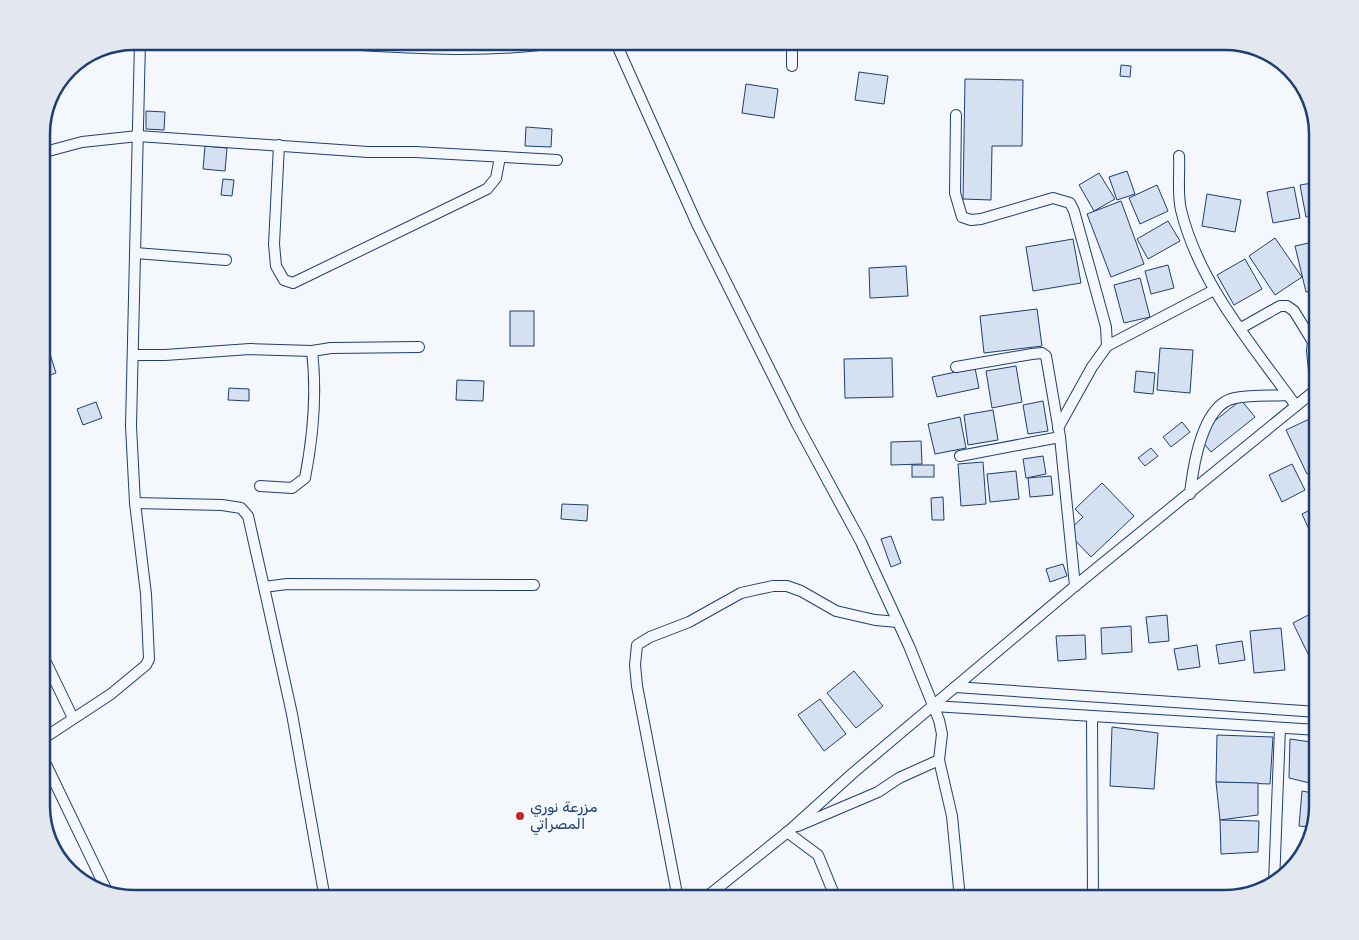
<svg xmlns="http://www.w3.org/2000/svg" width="1359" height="940" viewBox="0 0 1359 940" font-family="Rubik,Cairo,sans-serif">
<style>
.building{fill:#d5e0f0;stroke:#1d3f73}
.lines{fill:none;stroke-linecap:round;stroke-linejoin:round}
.street-casing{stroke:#1d3f73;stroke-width:12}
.street{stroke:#f4f7fb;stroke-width:10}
.poi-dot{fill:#c62828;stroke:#f4f7fb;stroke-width:2}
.labels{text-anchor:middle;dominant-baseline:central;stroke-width:4;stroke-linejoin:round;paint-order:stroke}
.poi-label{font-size:15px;fill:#1d3f73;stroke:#f4f7fb;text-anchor:start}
.rim{fill:none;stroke:#1d3f73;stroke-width:2.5}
</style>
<rect width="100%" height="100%" fill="#f4f7fb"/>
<!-- building -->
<g class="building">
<path d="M 1158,41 L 1184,41 L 1180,50 Z"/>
<path d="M 1121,65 L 1131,66 L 1130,77 L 1120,76 Z"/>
<path d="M 859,72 L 888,76 L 884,104 L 855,100 Z"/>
<path d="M 965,79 L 1023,80 L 1022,146 L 992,146 L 991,200 L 963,199 Z"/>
<path d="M 746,84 L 778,89 L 774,118 L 742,113 Z"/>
<path d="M 146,111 L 165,112 L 164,130 L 146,129 Z"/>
<path d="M 526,127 L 552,129 L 551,147 L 525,146 Z"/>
<path d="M 205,146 L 227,148 L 225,171 L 203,169 Z"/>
<path d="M 1127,171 L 1135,194 L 1117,200 L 1109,177 Z"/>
<path d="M 1099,173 L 1115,199 L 1094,211 L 1079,185 Z"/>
<path d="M 223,179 L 234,180 L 232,196 L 221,195 Z"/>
<path d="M 1318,182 L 1318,215 L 1306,217 L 1300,185 Z"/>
<path d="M 1157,185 L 1168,211 L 1140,224 L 1129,198 Z"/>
<path d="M 1294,187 L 1300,218 L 1273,223 L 1267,192 Z"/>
<path d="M 1207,194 L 1241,200 L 1235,232 L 1202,226 Z"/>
<path d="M 1121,201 L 1144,264 L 1111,277 L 1087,214 Z"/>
<path d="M 1168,221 L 1180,241 L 1148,259 L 1137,239 Z"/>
<path d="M 1275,238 L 1302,277 L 1275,295 L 1249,256 Z"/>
<path d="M 1073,239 L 1081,283 L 1033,291 L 1026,247 Z"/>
<path d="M 1318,241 L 1318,290 L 1306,292 L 1295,246 Z"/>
<path d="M 1245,259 L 1262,289 L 1234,305 L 1217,275 Z"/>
<path d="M 1168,265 L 1174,288 L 1151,294 L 1145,271 Z"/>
<path d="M 906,266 L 908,296 L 870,298 L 869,268 Z"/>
<path d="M 1140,278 L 1150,317 L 1124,323 L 1114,285 Z"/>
<path d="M 1037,309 L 1042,346 L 984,353 L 980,316 Z"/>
<rect x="510" y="311" width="24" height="35"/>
<path d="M 1160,348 L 1193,350 L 1190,393 L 1157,390 Z"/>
<path d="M 50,354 L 56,373 L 42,378 L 41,357 Z"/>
<path d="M 892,358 L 893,397 L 845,398 L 844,359 Z"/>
<path d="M 1016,366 L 1022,402 L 992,408 L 986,371 Z"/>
<path d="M 975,368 L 979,388 L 937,397 L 932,377 Z"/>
<path d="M 1136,371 L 1155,373 L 1153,394 L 1134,392 Z"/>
<path d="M 457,380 L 484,381 L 483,401 L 456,400 Z"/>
<path d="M 229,388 L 249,389 L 249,401 L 228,400 Z"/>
<path d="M 1241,400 L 1255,417 L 1211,452 L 1197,435 Z"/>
<path d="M 1043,401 L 1048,431 L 1028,434 L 1023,405 Z"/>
<path d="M 96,402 L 102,418 L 83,425 L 77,409 Z"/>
<path d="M 993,410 L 998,440 L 968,445 L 964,415 Z"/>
<path d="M 1318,415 L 1318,469 L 1307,474 L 1286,430 Z"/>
<path d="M 960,417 L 966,448 L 935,454 L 928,424 Z"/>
<path d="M 1182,422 L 1190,432 L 1171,447 L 1163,437 Z"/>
<path d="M 921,441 L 922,464 L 891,465 L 891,442 Z"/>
<path d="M 1151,448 L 1158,456 L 1145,466 L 1138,458 Z"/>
<path d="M 1043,456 L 1046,474 L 1026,478 L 1023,459 Z"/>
<path d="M 983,462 L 986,504 L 961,506 L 958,464 Z"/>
<path d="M 1292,464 L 1305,490 L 1282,502 L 1269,475 Z"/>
<rect x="912" y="465" width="22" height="12"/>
<path d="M 1016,471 L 1019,499 L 990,502 L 987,474 Z"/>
<path d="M 1051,476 L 1053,495 L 1030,497 L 1028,478 Z"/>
<path d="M 1102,483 L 1134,516 L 1091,557 L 1067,532 L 1083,517 L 1075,509 Z"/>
<path d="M 943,497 L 944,520 L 932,520 L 931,498 Z"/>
<path d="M 562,504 L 588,505 L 587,521 L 561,519 Z"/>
<path d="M 1318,506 L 1318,533 L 1312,536 L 1302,514 Z"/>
<path d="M 891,536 L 901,563 L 891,567 L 881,539 Z"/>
<path d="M 1063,564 L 1067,576 L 1050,582 L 1046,569 Z"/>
<path d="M 1318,610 L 1318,654 L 1310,658 L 1293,623 Z"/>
<path d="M 1167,615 L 1169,641 L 1149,643 L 1146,617 Z"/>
<path d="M 1131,626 L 1132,652 L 1102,654 L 1101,628 Z"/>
<path d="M 1281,628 L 1285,670 L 1254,673 L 1250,631 Z"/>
<path d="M 1085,635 L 1086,659 L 1058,661 L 1056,636 Z"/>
<path d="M 1242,641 L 1245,660 L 1219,664 L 1216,645 Z"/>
<path d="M 1197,645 L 1200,667 L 1178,670 L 1174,649 Z"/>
<path d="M 854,671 L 883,706 L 856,728 L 827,693 Z"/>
<path d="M 820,699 L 846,734 L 824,751 L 798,715 Z"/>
<path d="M 1112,727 L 1158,733 L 1154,789 L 1110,786 Z"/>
<path d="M 1217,735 L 1273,737 L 1270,784 L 1216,782 Z"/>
<path d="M 1290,739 L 1318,743 L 1318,785 L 1289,778 Z"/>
<path d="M 1216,782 L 1258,783 L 1258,815 L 1220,820 Z"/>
<path d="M 1302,791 L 1318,794 L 1318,806 L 1311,827 L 1299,826 Z"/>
<path d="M 1220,820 L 1259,821 L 1258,852 L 1221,854 Z"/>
<rect x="1016" y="890" width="66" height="9"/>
</g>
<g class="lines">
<defs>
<g id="street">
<path d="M 298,41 C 387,46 480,56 568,41"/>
<path d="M 615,41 L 697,224 L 797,424 L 861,542 L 909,646 L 939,720 L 942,734 L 939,760 L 952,816 L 960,899"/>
<path d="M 792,66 L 792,41"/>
<path d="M 956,115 L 955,193 L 962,217 L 971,220 L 981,219 L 1053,198 L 1070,203 L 1074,211 L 1106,327 L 1107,346 L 1092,367 L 1058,428"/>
<path d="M 279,145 L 274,244 L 276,266 L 284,280 L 293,283 L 487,189 L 496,178 L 500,157"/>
<path d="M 41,153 L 82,142 L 138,136 L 368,152 L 415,152 L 557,160"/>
<path d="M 1179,156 C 1180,173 1177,193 1181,210 C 1199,284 1253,346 1296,406"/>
<path d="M 135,253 L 226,260"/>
<path d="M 1241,328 L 1280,306 L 1287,306 L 1294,311 L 1313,342 L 1312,351 L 1316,390"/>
<path d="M 1107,346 L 1214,290"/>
<path d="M 133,355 L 165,355 L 250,349 L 312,351 L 331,348 L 419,347"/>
<path d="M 960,456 L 1060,437"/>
<path d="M 260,486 L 292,488 L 305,478 C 313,437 317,393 312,351"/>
<path d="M 1190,494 C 1193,467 1202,404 1235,398 C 1252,395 1271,396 1288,395"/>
<path d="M 135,503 L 222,505 L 241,508 L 248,516 L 264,587"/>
<path d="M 1075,586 L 1318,388"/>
<path d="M 41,652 L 73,718"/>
<path d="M 955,687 L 1318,712"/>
<path d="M 933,706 L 1318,730"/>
<path d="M 1092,716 L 1093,899"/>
<path d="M 41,740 L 111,694 L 146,665 L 149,659 L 146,594 L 135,503 L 131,426 L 140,41"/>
<path d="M 41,754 L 107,891"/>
<path d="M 798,826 L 878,792 L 899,778 L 939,760"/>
<path d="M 787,832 L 818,855 L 836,899"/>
<path d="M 1274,883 L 1280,728"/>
<path d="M 325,899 L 292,714 L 264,587 L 287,584 L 534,585"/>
<path d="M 678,899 L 637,686 L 635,665 L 637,645 L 650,637 L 689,622 L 741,593 L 773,586 L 787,586 L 801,591 L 836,611 L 875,620 L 898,622"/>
<path d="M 704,899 L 790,830 L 853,773 L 1075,586 L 1060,437 L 1046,356 L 1042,353 L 1032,354 L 956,367"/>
</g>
</defs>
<!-- street casing -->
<use href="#street" class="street-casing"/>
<!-- street -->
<use href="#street" class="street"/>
</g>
<!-- markers -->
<circle class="poi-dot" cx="520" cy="816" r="5"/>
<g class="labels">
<!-- poi labels -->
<g class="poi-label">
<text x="530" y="807">مزرعة نوري<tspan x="530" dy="17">المصراتي</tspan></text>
</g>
</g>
<!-- crop -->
<path d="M0 0H1359V940H0ZM134 50H1225A84 84 0 0 1 1309 134V806A84 84 0 0 1 1225 890H134A84 84 0 0 1 50 806V134A84 84 0 0 1 134 50Z" fill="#e3e8f0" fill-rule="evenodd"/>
<path class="rim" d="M134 50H1225A84 84 0 0 1 1309 134V806A84 84 0 0 1 1225 890H134A84 84 0 0 1 50 806V134A84 84 0 0 1 134 50Z"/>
</svg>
